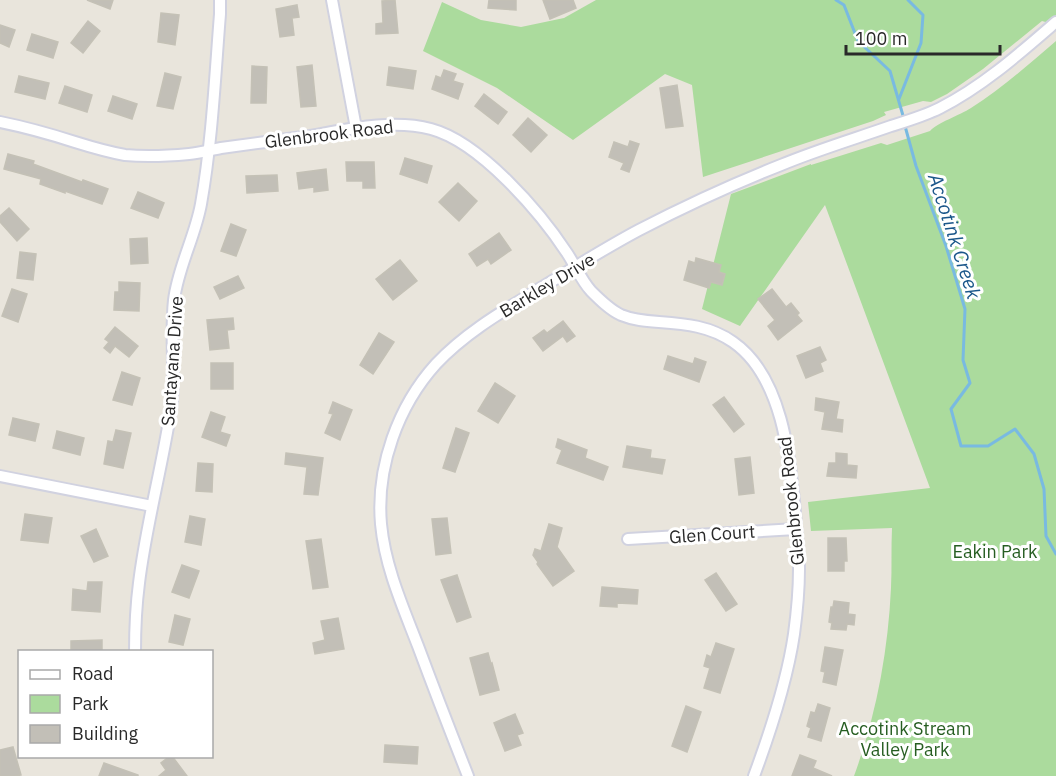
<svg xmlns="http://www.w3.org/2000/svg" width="1056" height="776" viewBox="0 0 1056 776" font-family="'IBM Plex Sans',sans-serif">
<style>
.green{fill:#abdb9d}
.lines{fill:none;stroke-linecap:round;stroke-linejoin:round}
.stream{stroke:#79bae1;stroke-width:3}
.building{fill:#c2bfb7;stroke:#c4c1b6;stroke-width:1.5}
.minor-casing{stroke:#d1d2e0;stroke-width:14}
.minor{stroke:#fff;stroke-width:10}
.labels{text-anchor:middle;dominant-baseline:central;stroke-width:6;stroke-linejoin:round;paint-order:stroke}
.street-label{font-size:18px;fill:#292929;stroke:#fff}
.park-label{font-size:18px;fill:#265d21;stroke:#fff}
.water-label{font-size:20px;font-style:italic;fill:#1b578a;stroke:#fff}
</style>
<rect width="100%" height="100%" fill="#e9e5dc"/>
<!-- green -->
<g class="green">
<path d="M 596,0 L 1056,0 L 1056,16 L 1049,23 L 1042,21 L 983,69 L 947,94 L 931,102 L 923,101 L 884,112 L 886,115 L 873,121 L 703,177 L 692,85 L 665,74 L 573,140 L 497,88 L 423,51 L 442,2 L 481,20 L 521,27 L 564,18 Z"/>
<path d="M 1056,41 L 1056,776 L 854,776 C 876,716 888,652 891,588 C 892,568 891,548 892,528 L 811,531 L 808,502 L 930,488 L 825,205 L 740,326 L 702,309 L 731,194 L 811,164 L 811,165 L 881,143 L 887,145 L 930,131 C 937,123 960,115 971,108 C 1001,89 1029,64 1056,41 Z"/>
</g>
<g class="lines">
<!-- stream -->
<g class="stream">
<path d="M 836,0 L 844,5 L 858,41 L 890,71 L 904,119"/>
<path d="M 899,99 L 921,43 L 923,15 L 908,0"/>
<path d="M 905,126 L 916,166 L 946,246 L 965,309 L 963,360 L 970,383 L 951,409 L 961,446 L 988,446 L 1015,429 L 1034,454 L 1044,489 L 1046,536 L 1056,554"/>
</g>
</g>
<!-- building -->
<g class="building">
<path d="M 87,0 L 113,0 L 110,9 Z"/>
<path d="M 395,0 L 398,33 L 376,34 L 376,24 L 383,23 L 382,1 Z"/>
<path d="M 489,0 L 516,0 L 516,10 L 488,8 Z"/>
<path d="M 543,0 L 573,0 L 576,8 L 550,19 Z"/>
<path d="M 297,5 L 299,17 L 292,18 L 294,35 L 280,37 L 276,9 Z"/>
<path d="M 161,13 L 179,15 L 175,45 L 158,42 Z"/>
<path d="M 88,21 L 100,31 L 83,53 L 71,43 Z"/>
<path d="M 0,25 L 15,30 L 9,47 L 0,43 Z"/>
<path d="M 32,34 L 58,42 L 53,58 L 27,50 Z"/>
<path d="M 312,65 L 316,106 L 301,107 L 297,67 Z"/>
<path d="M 252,66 L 267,67 L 266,103 L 251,103 Z"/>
<path d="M 389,67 L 416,71 L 413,89 L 387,85 Z"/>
<path d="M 444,70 L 456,74 L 453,81 L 463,84 L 458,99 L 432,89 L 436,76 L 441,78 Z"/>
<path d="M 165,73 L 181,77 L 173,109 L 157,106 Z"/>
<path d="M 19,76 L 49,83 L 45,99 L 15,92 Z"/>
<path d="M 677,85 L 683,126 L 666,128 L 660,88 Z"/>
<path d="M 65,86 L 92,95 L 87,112 L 59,103 Z"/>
<path d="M 484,94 L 507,112 L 498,124 L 475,106 Z"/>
<path d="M 113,96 L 137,104 L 132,119 L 108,111 Z"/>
<path d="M 528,118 L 547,135 L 531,152 L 513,135 Z"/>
<path d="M 630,141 L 639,144 L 629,172 L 621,169 L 624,163 L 609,157 L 614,142 L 628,147 Z"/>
<path d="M 8,154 L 34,161 L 33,164 L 82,182 L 83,180 L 108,189 L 102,204 L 65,191 L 65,193 L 40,184 L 41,179 L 4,169 Z"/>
<path d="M 405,158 L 432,166 L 427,183 L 400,174 Z"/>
<path d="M 346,162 L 374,162 L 375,188 L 363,188 L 363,181 L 347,181 Z"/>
<path d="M 326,169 L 328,190 L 314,192 L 314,187 L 299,189 L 297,173 Z"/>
<path d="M 277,175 L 278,191 L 247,193 L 246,176 Z"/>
<path d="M 458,183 L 477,201 L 459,221 L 439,202 Z"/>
<path d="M 138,192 L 164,203 L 158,218 L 131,208 Z"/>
<path d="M 9,208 L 29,229 L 17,241 L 0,222 L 0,216 Z"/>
<path d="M 231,224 L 246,230 L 236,256 L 221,251 Z"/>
<path d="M 499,233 L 511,250 L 491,264 L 488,259 L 477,266 L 469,254 Z"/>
<path d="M 147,238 L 148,263 L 131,264 L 130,239 Z"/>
<path d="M 20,252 L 36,254 L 33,280 L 17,278 Z"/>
<path d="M 696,258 L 721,265 L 719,272 L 725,274 L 722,285 L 711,282 L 709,288 L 684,280 L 689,261 L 695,263 Z"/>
<path d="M 400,260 L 417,281 L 393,300 L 376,279 Z"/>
<path d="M 238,276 L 244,288 L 220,299 L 214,287 Z"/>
<path d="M 119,282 L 140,283 L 139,311 L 114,310 L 115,292 L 119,292 Z"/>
<path d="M 12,289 L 27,294 L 18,322 L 2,316 Z"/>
<path d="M 772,289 L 786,307 L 791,303 L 799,313 L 797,315 L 802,321 L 778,340 L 768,326 L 775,320 L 758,299 Z"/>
<path d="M 233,318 L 234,329 L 227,330 L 229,348 L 210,350 L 207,320 Z"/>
<path d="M 563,321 L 575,336 L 567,342 L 563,336 L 543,351 L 533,338 L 544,330 L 547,333 Z"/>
<path d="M 115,327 L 138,346 L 129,357 L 115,346 L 110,353 L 104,348 L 109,342 L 105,339 Z"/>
<path d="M 379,333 L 394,342 L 373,374 L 360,365 Z"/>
<path d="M 820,347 L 826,360 L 820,363 L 823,371 L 806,378 L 797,356 Z"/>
<path d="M 668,356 L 693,364 L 695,358 L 706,362 L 699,382 L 664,369 Z"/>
<rect x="211" y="363" width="22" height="26"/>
<path d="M 122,372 L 140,378 L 132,405 L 113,400 Z"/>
<path d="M 495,383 L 515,396 L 498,423 L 478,411 Z"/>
<path d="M 724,397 L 744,424 L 734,432 L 713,405 Z"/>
<path d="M 816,398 L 839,402 L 836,419 L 843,420 L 842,432 L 822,429 L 825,412 L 815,410 Z"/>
<path d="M 333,402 L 352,410 L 340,440 L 325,433 L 333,414 L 329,413 Z"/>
<path d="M 211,412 L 225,417 L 220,432 L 230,435 L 226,446 L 202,437 Z"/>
<path d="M 13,418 L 39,424 L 35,441 L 9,435 Z"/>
<path d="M 456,428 L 469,433 L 455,472 L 443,468 Z"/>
<path d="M 116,430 L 131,433 L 123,468 L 104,464 L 108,441 L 113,442 Z"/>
<path d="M 57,431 L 84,438 L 80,455 L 53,448 Z"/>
<path d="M 558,439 L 587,450 L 585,458 L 608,467 L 603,480 L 557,463 L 562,450 L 556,447 Z"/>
<path d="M 627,446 L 651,450 L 650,458 L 665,460 L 662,474 L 623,467 Z"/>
<path d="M 286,453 L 323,458 L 318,495 L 304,494 L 307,467 L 285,464 Z"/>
<path d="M 836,453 L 847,454 L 847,465 L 857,466 L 856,478 L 827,476 L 829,463 L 836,463 Z"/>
<path d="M 750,457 L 754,493 L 739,495 L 735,459 Z"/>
<path d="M 198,463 L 213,464 L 212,492 L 196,491 Z"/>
<path d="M 25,514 L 52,518 L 48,543 L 21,540 Z"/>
<path d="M 190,516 L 205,519 L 201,545 L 185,542 Z"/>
<path d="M 447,518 L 451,553 L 436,555 L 432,519 Z"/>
<path d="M 549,524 L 562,528 L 557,547 L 574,571 L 553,586 L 537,564 L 538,562 L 533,555 L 535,549 L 541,551 Z"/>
<path d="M 96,529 L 108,556 L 94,562 L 81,536 Z"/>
<path d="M 828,538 L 846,538 L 847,561 L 844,561 L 844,571 L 828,571 Z"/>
<path d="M 321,539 L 328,587 L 313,589 L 306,541 Z"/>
<path d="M 182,565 L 199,571 L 189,598 L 172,592 Z"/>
<path d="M 716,573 L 737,604 L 726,611 L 705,580 Z"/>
<path d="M 457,575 L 471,617 L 457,622 L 441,580 Z"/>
<path d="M 88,582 L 102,582 L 100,612 L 72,610 L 73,589 L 87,591 Z"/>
<path d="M 602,587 L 638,590 L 637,604 L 617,603 L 617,607 L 600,606 Z"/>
<path d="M 834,601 L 849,603 L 848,614 L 855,615 L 854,625 L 847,624 L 846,630 L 831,629 L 832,623 L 829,622 L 831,607 L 833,607 Z"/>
<path d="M 175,615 L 190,619 L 183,645 L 169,642 Z"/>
<path d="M 338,618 L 344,649 L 315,654 L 313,643 L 325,640 L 321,621 Z"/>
<path d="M 102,640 L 102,651 L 71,651 L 71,641 Z"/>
<path d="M 716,643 L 734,649 L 720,693 L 704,688 L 710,668 L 704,666 L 707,655 L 711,657 Z"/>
<path d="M 825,647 L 843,650 L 836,685 L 823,682 L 825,672 L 821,671 Z"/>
<path d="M 488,653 L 491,664 L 492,663 L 499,690 L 480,695 L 470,658 Z"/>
<path d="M 818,704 L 830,708 L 821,741 L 808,737 L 811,728 L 807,726 L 811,712 L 815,713 Z"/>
<path d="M 686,706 L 701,712 L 687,752 L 672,746 Z"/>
<path d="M 515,714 L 523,733 L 517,735 L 521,745 L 505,751 L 494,723 Z"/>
<path d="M 385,745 L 418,747 L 417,764 L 384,762 Z"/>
<path d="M 13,747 L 21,775 L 15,776 L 0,776 L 0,750 Z"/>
<path d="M 800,755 L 816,761 L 813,768 L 832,776 L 792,776 Z"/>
<path d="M 170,756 L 172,756 L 187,776 L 159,776 L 166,770 L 161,763 Z"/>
<path d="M 104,763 L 138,775 L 138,776 L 99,776 Z"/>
</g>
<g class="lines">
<defs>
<g id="minor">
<path d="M 332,0 L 356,128"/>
<path d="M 0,122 C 25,127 50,134 75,142 C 91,147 108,152 125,155 C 145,157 168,156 189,154 C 200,153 210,150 221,148 C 251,144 280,140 310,136 C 349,129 393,119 431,129 C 480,142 540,212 567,253 C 575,265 581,280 591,291 C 600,300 610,310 621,315 C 633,320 646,321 659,322 C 686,324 710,326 733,342 C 782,376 790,456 795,512 C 796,531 799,550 799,569 C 799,591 797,612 794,634 C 787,682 771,730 754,776"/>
<path d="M 0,476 L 152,506"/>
<path d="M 628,539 L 796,529"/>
<path d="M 135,652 C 135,629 136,606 139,583 C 146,525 162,468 171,409 C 176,373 170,337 174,300 C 178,267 195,237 201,204 C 212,142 215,77 220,14 L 220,0"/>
<path d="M 468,776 C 451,733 434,689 418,646 C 403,607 385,567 381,524 C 376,467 398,406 436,364 C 465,333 503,311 539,289 C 572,269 605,248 639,230 C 685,206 733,184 781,165 C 817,150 854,139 891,126 C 907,121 924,116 940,108 C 983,86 1019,54 1056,22"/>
</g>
</defs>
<!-- minor casing -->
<use href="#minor" class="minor-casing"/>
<!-- minor -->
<use href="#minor" class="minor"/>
</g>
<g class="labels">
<!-- street labels -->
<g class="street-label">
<text transform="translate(329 134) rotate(-7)">Glenbrook Road</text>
<text transform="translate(547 285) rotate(-31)">Barkley Drive</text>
<text transform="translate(172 361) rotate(-86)">Santayana Drive</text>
<text transform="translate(791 501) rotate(-96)">Glenbrook Road</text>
<text transform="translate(712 534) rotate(-4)">Glen Court</text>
</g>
<!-- park labels -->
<g class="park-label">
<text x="995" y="551">Eakin Park</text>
<text x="905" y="728">Accotink Stream<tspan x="905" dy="21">Valley Park</tspan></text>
</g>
<!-- water labels -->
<g class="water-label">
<text transform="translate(955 236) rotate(72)">Accotink Creek</text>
</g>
</g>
<!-- legend -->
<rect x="18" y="650" width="195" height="108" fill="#ffffff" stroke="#a9a9a9" stroke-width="1.5"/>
<rect x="30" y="670" width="30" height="9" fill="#ffffff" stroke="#a9a9a9" stroke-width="1.5"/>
<text x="72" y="680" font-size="18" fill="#292929">Road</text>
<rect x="30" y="695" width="30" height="18" fill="#abdb9d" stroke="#a9a9a9" stroke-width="1.5"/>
<text x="72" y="710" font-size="18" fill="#292929">Park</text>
<rect x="30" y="725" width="30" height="18" fill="#c2bfb7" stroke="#a9a9a9" stroke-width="1.5"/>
<text x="72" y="740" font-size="18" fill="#292929">Building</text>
<!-- scale -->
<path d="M846 45v9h154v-9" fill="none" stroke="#292929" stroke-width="3"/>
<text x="855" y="45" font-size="18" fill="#292929" stroke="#ffffff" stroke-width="4.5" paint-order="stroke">100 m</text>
</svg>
